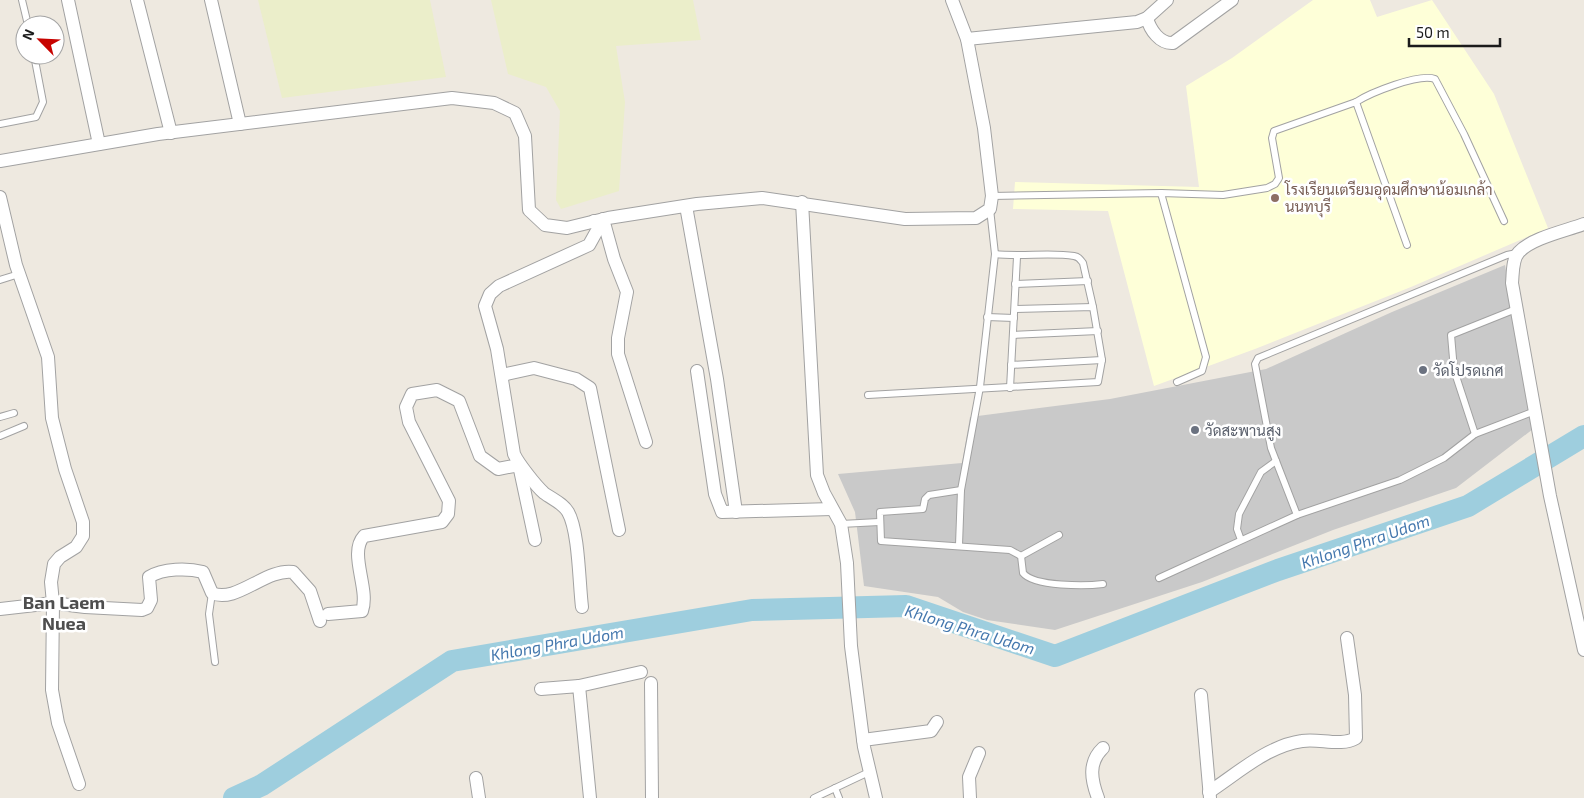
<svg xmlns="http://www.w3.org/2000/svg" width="1584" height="798" viewBox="0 0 1584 798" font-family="'Exo 2',Sarabun,sans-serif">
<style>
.education{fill:#feffd8}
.religious{fill:#c9c9c9}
.farmland{fill:#ebeeca}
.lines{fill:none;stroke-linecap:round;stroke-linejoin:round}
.river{stroke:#9ecede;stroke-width:22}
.service-casing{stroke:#a2a2a2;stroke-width:8}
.minor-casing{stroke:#a2a2a2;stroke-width:14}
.service{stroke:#fff;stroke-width:6}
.minor{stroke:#fff;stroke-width:12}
.education-dot{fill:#8d6e63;stroke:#fff;stroke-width:2}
.worship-dot{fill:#6b7280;stroke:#fff;stroke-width:2}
.labels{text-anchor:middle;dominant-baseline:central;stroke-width:5;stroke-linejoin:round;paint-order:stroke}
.education-label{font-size:15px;fill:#785e54;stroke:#fff;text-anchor:start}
.worship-label{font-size:15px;fill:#5b616d;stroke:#fff;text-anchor:start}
.water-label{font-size:16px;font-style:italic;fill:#4578ae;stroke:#fff}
.quarter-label{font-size:18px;font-weight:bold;fill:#4e4e4e;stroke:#fff}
</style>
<rect width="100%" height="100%" fill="#eee9e0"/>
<!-- education -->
<path class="education" d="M 1313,0 L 1370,0 L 1377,17 L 1432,0 L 1494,94 L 1548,228 L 1411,287 L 1255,349 L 1154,386 L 1108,211 L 1013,209 L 1015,182 L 1199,187 L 1186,86 L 1232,58 Z"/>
<!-- religious -->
<path class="religious" d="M 1505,265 L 1533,429 L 1456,488 L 1333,530 L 1202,582 L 1055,630 L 987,620 L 963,612 L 938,597 L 864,586 L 855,512 L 838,474 L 962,463 L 970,417 L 1110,399 L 1266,369 L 1392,312 Z"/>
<!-- farmland -->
<g class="farmland">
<path d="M 258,0 L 430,0 L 446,77 L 282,98 Z"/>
<path d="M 491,0 L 693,0 L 701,40 L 616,46 L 625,102 L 619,191 L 561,209 L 556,200 L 560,111 L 546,87 L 508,74 Z"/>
</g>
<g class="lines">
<!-- river -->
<path class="river" d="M 234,798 L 262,785 L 452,661 L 752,610 L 906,606 L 1055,656 L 1278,570 L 1468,506 L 1584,436"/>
<defs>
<g id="service">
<path d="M 22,0 L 28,25"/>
<path d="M 1356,102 C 1370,93 1419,73 1435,79 L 1464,134 L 1504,221"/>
<path d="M 0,124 L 36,117 L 43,102 L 34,55"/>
<path d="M 1161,193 L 1206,357 L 1202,371 L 1177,382"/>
<path d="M 992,196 L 1161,193 L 1223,195 L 1267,188 L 1275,184 L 1279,178 L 1272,138 L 1274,131 L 1356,102 L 1407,245"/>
<path d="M 995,254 C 1021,257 1051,252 1074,256 C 1079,257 1080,259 1083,263 L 1093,307"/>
<path d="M 0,280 L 19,274"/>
<path d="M 1015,284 L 1088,281"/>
<path d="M 987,317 L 1014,318"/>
<path d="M 1013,335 L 1098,331"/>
<path d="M 1011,365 L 1102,360"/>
<path d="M 1010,388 L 1017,257"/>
<path d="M 868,395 L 1098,382 L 1102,360 L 1093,307 L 1015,309"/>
<path d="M 0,417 L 14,413"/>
<path d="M 1475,434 L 1454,370 L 1451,335 L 1516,309"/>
<path d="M 0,436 L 24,426"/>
<path d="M 961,490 L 929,495 L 925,499 L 923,509 L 880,512 L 881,541 L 1010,550 L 1021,556 L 1023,573 C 1034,587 1087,586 1103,584"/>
<path d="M 1297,515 L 1271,448 L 1255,364 L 1258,358 L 1507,255 L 1517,253"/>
<path d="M 841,524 L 879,522"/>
<path d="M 1241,540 L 1237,529 L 1239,514 L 1261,472 L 1276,461"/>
<path d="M 959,545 L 961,490 L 980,387 L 995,254 L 990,209"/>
<path d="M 1021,556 L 1059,535"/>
<path d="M 1159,578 L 1297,515 L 1400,480 L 1444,458 L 1475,434 L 1535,411"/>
<path d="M 212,593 L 209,614 L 215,662"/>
<path d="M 835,788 L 839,798"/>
<path d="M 814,798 L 869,772"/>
</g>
<g id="minor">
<path d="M 68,0 L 99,144"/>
<path d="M 137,0 L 171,133"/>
<path d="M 211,0 L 240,124"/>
<path d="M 1147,18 C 1150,30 1160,44 1173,43 L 1232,0"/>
<path d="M 967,39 L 1137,22 L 1147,18 L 1167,0"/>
<path d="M 0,161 L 158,134 L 452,98 L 494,103 L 515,113 L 525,136 L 529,210 L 545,225 L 567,228 L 608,218 L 697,204 L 762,198 L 905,219 L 976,218 L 990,209 L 992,196 L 984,128 L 967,39 L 952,0"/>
<path d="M 0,197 L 16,265 L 48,357 L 52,418 L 65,469 L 83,522 L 83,536 L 76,547 L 60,557 L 54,564 L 51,582 L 53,603 L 52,690 L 58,723 L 79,784"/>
<path d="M 802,202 L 817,475 L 824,493 L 841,524 L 847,563 L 851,646 L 864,747 L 876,798"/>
<path d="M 686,206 L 717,379 L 736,512"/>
<path d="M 603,219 L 614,259 L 627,292 L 618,338 L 618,354 L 646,442"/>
<path d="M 1584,224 C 1565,231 1532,238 1519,252 C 1512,259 1513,274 1512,283 L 1550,496 L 1584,650"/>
<path d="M 697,371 L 715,494 L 722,512 L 832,509"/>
<path d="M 502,375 L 534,368 L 576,379 L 590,388 L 619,530"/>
<path d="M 582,607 C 579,583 579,531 568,512 C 563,503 552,499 544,493 C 536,486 518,463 514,454 L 497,349 L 485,306 L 490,294 L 499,286 L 589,245 L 599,227 L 594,221"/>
<path d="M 0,609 L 53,603 L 85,607 L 142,610 L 147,608 L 151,600 L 149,577 C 163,568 188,568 203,572 L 212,593 C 236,604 266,568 293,572 L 310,591 L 320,621"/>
<path d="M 328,614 L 362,611 C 370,589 348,553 364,536 L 442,522 L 448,514 L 449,501 L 409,422 L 406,407 L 412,394 L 437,390 L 459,401 L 480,456 L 498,469 L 519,465 L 535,540"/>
<path d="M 651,683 L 652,798"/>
<path d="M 579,686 L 641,672"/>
<path d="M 541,689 L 579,686 L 590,798"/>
<path d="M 1201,695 L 1210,798"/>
<path d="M 863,740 L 931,731 L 937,722"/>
<path d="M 476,778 L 479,798"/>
<path d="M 1209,792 C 1238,773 1267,746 1302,741 C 1319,738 1341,747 1356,738 L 1355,695 L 1347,638"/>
<path d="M 970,798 L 969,777 L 979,753"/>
<path d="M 1098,798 C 1091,780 1088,762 1103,748"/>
</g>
</defs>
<!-- service casing -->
<use href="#service" class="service-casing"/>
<!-- minor casing -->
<use href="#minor" class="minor-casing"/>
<!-- service -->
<use href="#service" class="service"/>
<!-- minor -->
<use href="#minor" class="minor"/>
</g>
<!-- markers -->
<circle class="education-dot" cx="1275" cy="198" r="5"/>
<g class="worship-dot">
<circle cx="1423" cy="370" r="5"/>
<circle cx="1195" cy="430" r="5"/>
</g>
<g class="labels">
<!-- education labels -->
<g class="education-label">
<text x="1285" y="189">โรงเรียนเตรียมอุดมศึกษาน้อมเกล้า<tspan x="1285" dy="17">นนทบุรี</tspan></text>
</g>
<!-- worship labels -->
<g class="worship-label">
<text x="1433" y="370">วัดโปรดเกศ</text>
<text x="1205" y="430">วัดสะพานสูง</text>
</g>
<!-- water labels -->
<g class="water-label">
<text transform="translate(1365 541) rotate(-19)">Khlong Phra Udom</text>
<text transform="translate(970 629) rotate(17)">Khlong Phra Udom</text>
<text transform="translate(557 643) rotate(-10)">Khlong Phra Udom</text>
</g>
<!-- quarter labels -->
<g class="quarter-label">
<text x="64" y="602">Ban Laem<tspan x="64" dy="21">Nuea</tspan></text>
</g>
</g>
<!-- north arrow -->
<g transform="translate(40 40) rotate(294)"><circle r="24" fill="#ffffff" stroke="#a4a4a4"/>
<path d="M0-4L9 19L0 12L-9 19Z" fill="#c70300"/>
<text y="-8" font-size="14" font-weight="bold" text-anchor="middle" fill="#1b1b1b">N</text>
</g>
<!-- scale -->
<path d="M1409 38v8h91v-8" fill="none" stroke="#1b1b1b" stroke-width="2.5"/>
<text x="1416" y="38" font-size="15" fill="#1b1b1b" stroke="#ffffff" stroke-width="4" paint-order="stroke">50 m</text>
</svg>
